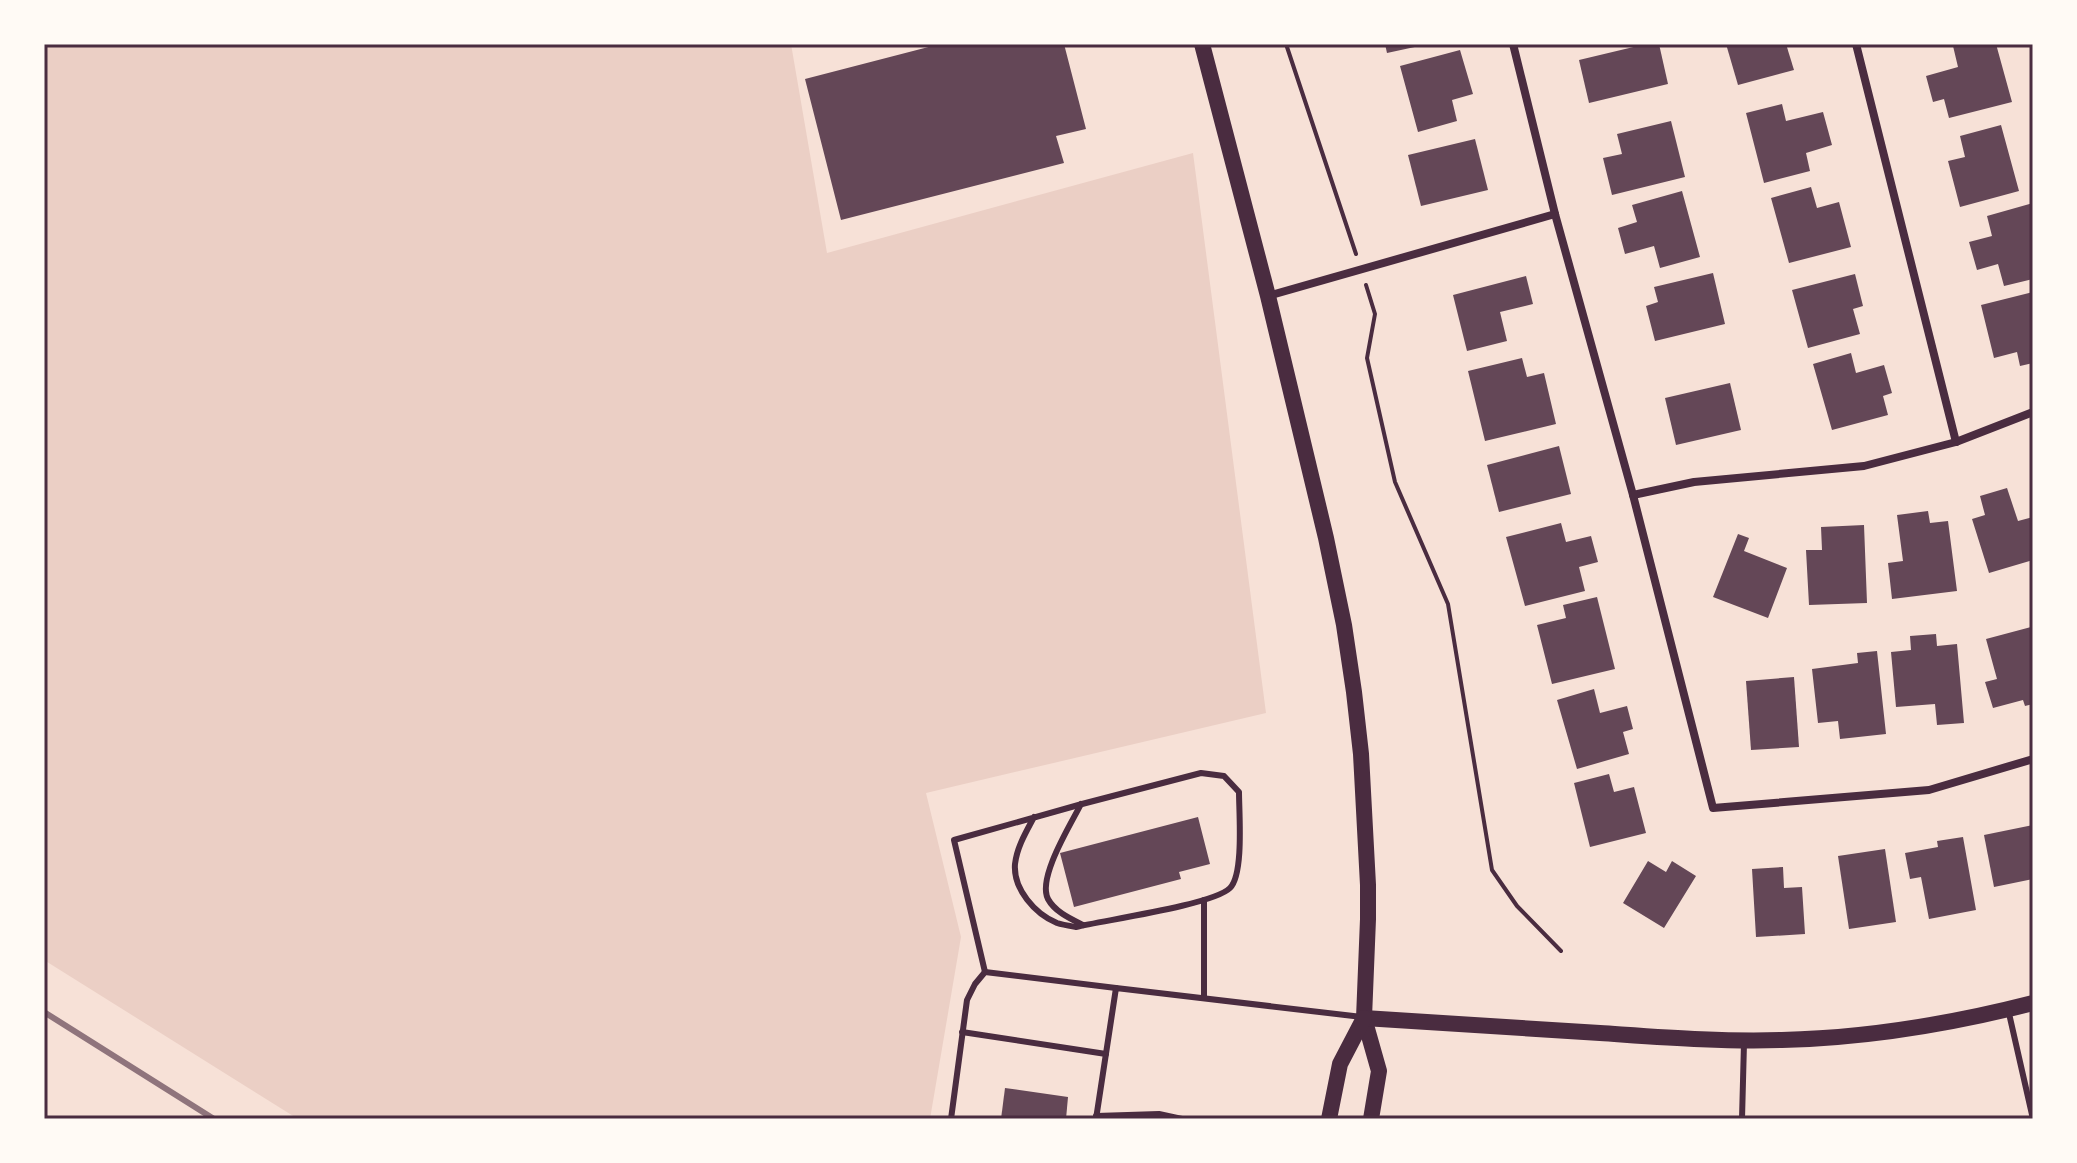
<svg xmlns="http://www.w3.org/2000/svg" width="2077" height="1163" viewBox="0 0 2077 1163" font-family="Figtree,sans-serif">
<style>
.green{fill:#ebcfc5}
.building{fill:#644757}
.lines{fill:none;stroke-linecap:round;stroke-linejoin:round}
.path{stroke:#4a2c40;stroke-width:4}
.service{stroke:#4a2c40;stroke-width:6}
.minor{stroke:#4a2c40;stroke-width:8}
.secondary{stroke:#4a2c40;stroke-width:16}
.rail{stroke:#8f747c;stroke-width:6}
.neatline{fill:none;stroke:#4a2c40;stroke-width:3}
</style>
<rect width="100%" height="100%" fill="#f7e1d7"/>
<!-- green -->
<path class="green" d="M 44,44 L 791,44 L 827,253 L 1193,153 L 1266,713 L 926,793 L 961,937 L 930,1119 L 298,1119 L 44,960 Z"/>
<!-- building -->
<g class="building">
<path d="M 940,44 L 1064,44 L 1086,129 L 1056,136 L 1064,163 L 841,220 L 805,79 Z"/>
<path d="M 1385,44 L 1423,44 L 1424,45 L 1387,53 Z"/>
<path d="M 1646,44 L 1659,44 L 1668,84 L 1589,103 L 1579,60 Z"/>
<path d="M 1726,44 L 1786,44 L 1794,70 L 1738,85 Z"/>
<path d="M 1962,44 L 1996,44 L 2012,102 L 1949,118 L 1944,99 L 1933,102 L 1926,76 L 1958,67 L 1953,46 Z"/>
<path d="M 1460,50 L 1473,94 L 1452,100 L 1457,121 L 1418,132 L 1400,66 Z"/>
<path d="M 1782,104 L 1786,121 L 1823,112 L 1832,145 L 1806,153 L 1810,171 L 1764,183 L 1746,113 Z"/>
<path d="M 1671,121 L 1685,177 L 1612,195 L 1603,158 L 1622,154 L 1617,134 Z"/>
<path d="M 2001,125 L 2019,191 L 1960,207 L 1948,161 L 1965,157 L 1960,136 Z"/>
<path d="M 1475,139 L 1488,190 L 1421,206 L 1408,155 Z"/>
<path d="M 1811,187 L 1817,208 L 1839,202 L 1851,247 L 1789,263 L 1771,198 Z"/>
<path d="M 1682,191 L 1700,257 L 1660,268 L 1654,246 L 1625,254 L 1618,228 L 1637,222 L 1632,205 Z"/>
<path d="M 2033,203 L 2033,279 L 2004,286 L 1998,264 L 1977,270 L 1969,242 L 1992,236 L 1987,216 Z"/>
<path d="M 1713,273 L 1725,324 L 1655,341 L 1646,306 L 1658,302 L 1654,287 Z"/>
<path d="M 1855,274 L 1863,306 L 1853,309 L 1860,334 L 1808,348 L 1792,290 Z"/>
<path d="M 1526,276 L 1533,304 L 1500,312 L 1507,341 L 1467,351 L 1453,295 Z"/>
<path d="M 2033,292 L 2033,363 L 2020,366 L 2017,352 L 1994,358 L 1981,305 Z"/>
<path d="M 1851,353 L 1856,373 L 1884,365 L 1892,393 L 1883,396 L 1888,415 L 1832,430 L 1813,364 Z"/>
<path d="M 1522,358 L 1527,377 L 1544,373 L 1556,424 L 1485,441 L 1468,371 Z"/>
<path d="M 1730,383 L 1741,430 L 1676,445 L 1665,398 Z"/>
<path d="M 1559,446 L 1571,494 L 1499,512 L 1487,465 Z"/>
<path d="M 2007,488 L 2018,521 L 2033,517 L 2033,560 L 1989,573 L 1972,519 L 1985,515 L 1980,496 Z"/>
<path d="M 1928,511 L 1930,523 L 1948,521 L 1957,591 L 1892,599 L 1888,563 L 1903,561 L 1897,515 Z"/>
<path d="M 1561,523 L 1566,542 L 1591,536 L 1598,562 L 1579,567 L 1585,591 L 1525,606 L 1506,537 Z"/>
<path d="M 1864,525 L 1867,603 L 1809,605 L 1806,550 L 1822,550 L 1821,527 Z"/>
<path d="M 1738,534 L 1749,538 L 1744,551 L 1787,568 L 1768,618 L 1713,597 Z"/>
<path d="M 1597,597 L 1615,669 L 1552,684 L 1537,625 L 1566,618 L 1563,605 Z"/>
<path d="M 2031,627 L 2033,635 L 2033,704 L 2025,706 L 2023,700 L 1993,708 L 1985,682 L 1997,679 L 1986,639 Z"/>
<path d="M 1936,634 L 1937,646 L 1957,644 L 1964,723 L 1937,725 L 1935,704 L 1896,707 L 1891,652 L 1911,650 L 1910,636 Z"/>
<path d="M 1877,651 L 1886,734 L 1840,739 L 1838,721 L 1818,723 L 1812,669 L 1858,663 L 1857,653 Z"/>
<path d="M 1794,677 L 1799,747 L 1751,750 L 1746,681 Z"/>
<path d="M 1594,689 L 1600,713 L 1627,706 L 1633,729 L 1623,732 L 1629,754 L 1577,769 L 1557,700 Z"/>
<path d="M 1609,774 L 1614,792 L 1634,787 L 1646,833 L 1590,847 L 1574,783 Z"/>
<path d="M 1198,817 L 1210,864 L 1179,872 L 1181,879 L 1074,907 L 1060,853 Z"/>
<path d="M 2033,825 L 2033,879 L 1994,887 L 1984,835 Z"/>
<path d="M 1963,837 L 1976,910 L 1929,919 L 1921,877 L 1910,879 L 1905,853 L 1938,847 L 1937,841 Z"/>
<path d="M 1885,849 L 1896,922 L 1849,929 L 1838,856 Z"/>
<path d="M 1648,861 L 1666,872 L 1672,861 L 1696,876 L 1664,928 L 1623,903 Z"/>
<path d="M 1783,867 L 1784,888 L 1802,887 L 1805,934 L 1756,937 L 1752,869 Z"/>
<path d="M 1005,1088 L 1068,1097 L 1066,1119 L 1001,1119 Z"/>
</g>
<g class="lines">
<!-- path -->
<g class="path">
<path d="M 1286,44 L 1356,254"/>
<path d="M 1366,285 L 1375,314 L 1367,358 L 1395,482 L 1448,604 L 1492,870 L 1517,906 L 1561,951"/>
</g>
<!-- service -->
<g class="service">
<path d="M 1081,804 C 1071,824 1037,878 1048,899 C 1055,912 1071,919 1083,925"/>
<path d="M 985,972 L 954,840 L 1082,804 L 1201,773 L 1224,776 L 1239,792 C 1239,813 1244,874 1230,888 C 1213,905 1105,920 1076,927 C 1070,926 1063,925 1057,923 C 1035,914 1013,889 1015,864 C 1017,847 1026,832 1034,817"/>
<path d="M 1204,998 L 1204,900"/>
<path d="M 2008,1009 L 2033,1119"/>
<path d="M 962,1032 L 1106,1054"/>
<path d="M 1096,1116 L 1159,1114 L 1182,1119"/>
<path d="M 951,1119 L 967,1000 L 975,984 L 985,972 L 1116,988"/>
<path d="M 1096,1119 L 1116,988 L 1362,1017"/>
<path d="M 1742,1119 L 1744,1043"/>
</g>
<!-- minor -->
<g class="minor">
<path d="M 1513,44 L 1555,214 L 1633,495 L 1713,808 L 1929,790 L 2033,759"/>
<path d="M 1856,44 L 1956,442"/>
<path d="M 1268,296 L 1555,214"/>
<path d="M 1633,495 L 1694,482 L 1864,466 L 1956,442 L 2033,412"/>
</g>
<!-- secondary -->
<g class="secondary">
<path d="M 1202,44 L 1268,296 L 1326,538 L 1344,625 L 1354,692 L 1361,754 L 1368,885 L 1368,919 L 1364,1018 L 1379,1071 L 1371,1119"/>
<path d="M 1364,1018 C 1443,1023 1522,1028 1600,1033 C 1660,1037 1721,1042 1782,1040 C 1867,1038 1951,1024 2033,1003"/>
<path d="M 1329,1119 L 1340,1064 L 1364,1018"/>
</g>
<!-- rail -->
<path class="rail" d="M 44,1012 L 214,1119"/>
</g>
<!-- border -->
<rect width="2077" height="1163" fill="none" stroke="#fffaf5" stroke-width="92"/>
<rect x="46" y="46" width="1985" height="1071" class="neatline"/>
</svg>
